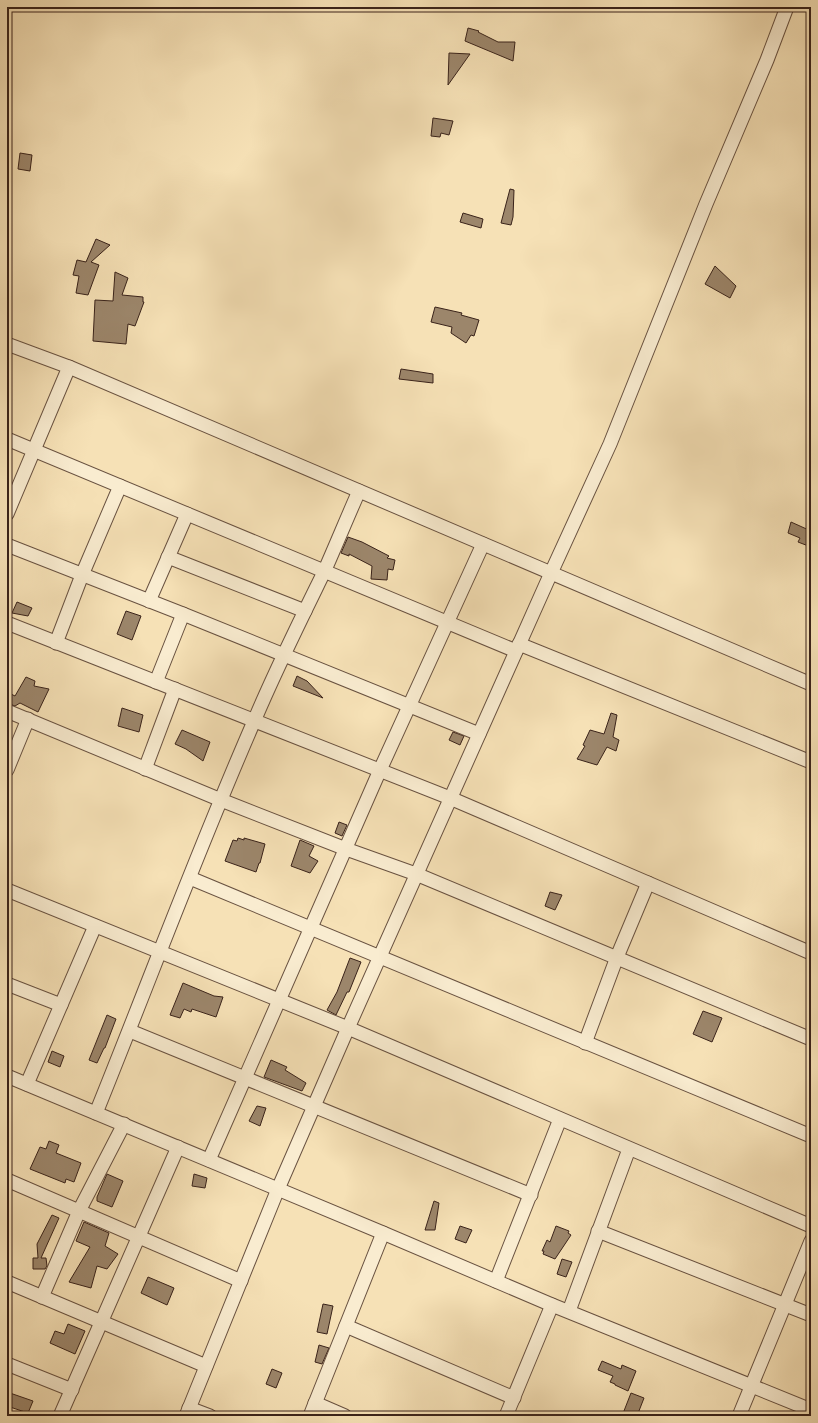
<svg xmlns="http://www.w3.org/2000/svg" width="818" height="1423" viewBox="0 0 818 1423" font-family="'IM FELL Double Pica',serif">
<style>
.building{fill:#9c866b;stroke:#3a231a}
.lines{fill:none;stroke-linecap:round;stroke-linejoin:round}
.minor-casing{stroke:#695241;stroke-width:15}
.minor{stroke:#f9ecd0;stroke-width:13}
</style>
<rect width="100%" height="100%" fill="#f6e1b6"/>
<filter id="stains"><feTurbulence type="fractalNoise" baseFrequency=".005" numOctaves="4"/><feColorMatrix values="0 0 0 0 .2 0 0 0 0 .09 0 0 0 0 .02 0 0 0 .5 -.17"/></filter>
<radialGradient id="worn" r=".72"><stop offset=".6" stop-color="#630" stop-opacity="0"/><stop offset="1" stop-color="#630" stop-opacity=".3"/></radialGradient>
<!-- building -->
<g class="building">
<path d="M 468,28 L 479,31 L 478,32 L 498,42 L 515,42 L 513,61 L 465,41 Z"/>
<path d="M 449,53 L 470,54 L 448,85 Z"/>
<path d="M 433,118 L 453,121 L 449,135 L 441,133 L 440,137 L 431,136 Z"/>
<path d="M 20,153 L 32,155 L 30,171 L 18,169 Z"/>
<path d="M 510,189 L 514,190 L 513,217 L 511,225 L 501,223 Z"/>
<path d="M 463,213 L 483,219 L 481,228 L 460,222 Z"/>
<path d="M 96,239 L 110,245 L 91,262 L 99,265 L 88,295 L 76,293 L 79,276 L 73,275 L 77,260 L 86,262 Z"/>
<path d="M 715,266 L 736,286 L 730,298 L 705,284 Z"/>
<path d="M 115,272 L 128,278 L 122,295 L 143,297 L 143,302 L 144,302 L 135,326 L 128,324 L 126,344 L 93,341 L 95,300 L 113,301 Z"/>
<path d="M 435,307 L 462,313 L 461,315 L 479,320 L 474,336 L 471,335 L 466,343 L 451,333 L 452,327 L 431,322 Z"/>
<path d="M 401,369 L 433,374 L 433,383 L 399,379 Z"/>
<path d="M 791,522 L 811,531 L 811,547 L 798,542 L 800,538 L 788,533 Z"/>
<path d="M 348,537 L 362,542 L 389,556 L 387,558 L 395,560 L 393,570 L 388,569 L 387,580 L 371,579 L 372,566 L 349,554 L 349,556 L 341,553 Z"/>
<path d="M 17,602 L 32,608 L 28,616 L 12,613 Z"/>
<path d="M 126,611 L 141,616 L 132,640 L 117,634 Z"/>
<path d="M 297,676 L 307,681 L 323,698 L 293,686 Z"/>
<path d="M 26,677 L 35,681 L 34,686 L 49,689 L 38,712 L 20,703 L 15,706 L 7,703 L 7,692 L 15,696 Z"/>
<path d="M 122,708 L 143,715 L 139,732 L 118,726 Z"/>
<path d="M 611,713 L 617,715 L 613,737 L 619,740 L 616,751 L 607,747 L 597,765 L 577,759 L 585,746 L 583,745 L 590,730 L 604,734 Z"/>
<path d="M 182,730 L 210,742 L 203,761 L 186,749 L 175,744 Z"/>
<path d="M 453,732 L 464,736 L 460,745 L 449,740 Z"/>
<path d="M 339,822 L 347,825 L 342,836 L 335,833 Z"/>
<path d="M 238,838 L 244,840 L 244,838 L 265,844 L 260,863 L 259,863 L 256,872 L 225,861 L 233,840 L 237,841 Z"/>
<path d="M 300,840 L 314,846 L 309,856 L 318,861 L 310,873 L 291,866 Z"/>
<path d="M 550,892 L 562,895 L 555,910 L 545,906 Z"/>
<path d="M 350,958 L 361,962 L 349,992 L 347,992 L 336,1015 L 327,1010 L 337,992 Z"/>
<path d="M 183,983 L 214,996 L 223,997 L 216,1017 L 192,1009 L 191,1012 L 184,1009 L 180,1018 L 170,1015 Z"/>
<path d="M 703,1011 L 722,1018 L 712,1042 L 693,1034 Z"/>
<path d="M 107,1015 L 116,1019 L 105,1048 L 104,1048 L 97,1063 L 89,1060 Z"/>
<path d="M 52,1051 L 64,1056 L 60,1067 L 48,1062 Z"/>
<path d="M 271,1060 L 287,1067 L 285,1070 L 306,1083 L 302,1091 L 264,1077 Z"/>
<path d="M 257,1106 L 266,1108 L 260,1126 L 249,1121 Z"/>
<path d="M 49,1141 L 59,1145 L 56,1153 L 81,1163 L 74,1182 L 66,1179 L 65,1183 L 30,1169 L 40,1147 L 46,1149 Z"/>
<path d="M 107,1174 L 123,1181 L 112,1207 L 97,1201 L 97,1197 Z"/>
<path d="M 194,1174 L 207,1178 L 205,1188 L 192,1186 Z"/>
<path d="M 434,1201 L 439,1203 L 435,1230 L 425,1230 Z"/>
<path d="M 52,1215 L 59,1218 L 41,1258 L 46,1258 L 47,1266 L 45,1269 L 33,1269 L 33,1258 L 38,1258 L 37,1244 Z"/>
<path d="M 84,1222 L 109,1233 L 105,1246 L 118,1254 L 107,1269 L 97,1266 L 91,1288 L 69,1282 L 90,1247 L 76,1241 Z"/>
<path d="M 460,1226 L 472,1230 L 466,1243 L 455,1239 Z"/>
<path d="M 556,1226 L 569,1231 L 568,1233 L 571,1235 L 555,1259 L 543,1254 L 544,1251 L 542,1251 L 547,1240 L 550,1242 Z"/>
<path d="M 562,1259 L 572,1262 L 566,1277 L 557,1274 Z"/>
<path d="M 148,1277 L 174,1288 L 167,1305 L 141,1293 Z"/>
<path d="M 323,1304 L 333,1306 L 327,1334 L 317,1332 Z"/>
<path d="M 68,1324 L 85,1331 L 75,1354 L 50,1343 L 55,1331 L 64,1334 Z"/>
<path d="M 319,1345 L 329,1348 L 322,1364 L 315,1362 Z"/>
<path d="M 602,1361 L 621,1369 L 622,1365 L 636,1371 L 628,1391 L 615,1385 L 615,1384 L 610,1382 L 613,1376 L 598,1370 Z"/>
<path d="M 272,1369 L 282,1373 L 276,1388 L 266,1384 Z"/>
<path d="M 7,1392 L 33,1401 L 28,1413 L 7,1406 Z"/>
<path d="M 631,1393 L 644,1398 L 637,1416 L 622,1416 Z"/>
</g>
<g class="lines">
<defs>
<g id="minor">
<path d="M 7,344 L 69,367 L 811,684"/>
<path d="M 7,439 L 516,651"/>
<path d="M 7,514 L 69,367"/>
<path d="M 7,545 L 183,614 L 479,734"/>
<path d="M 168,557 L 305,611"/>
<path d="M 149,601 L 187,514"/>
<path d="M 7,623 L 450,798 L 811,953"/>
<path d="M 56,643 L 82,575 L 120,486"/>
<path d="M 519,644 L 811,762"/>
<path d="M 156,682 L 183,614"/>
<path d="M 7,711 L 221,800 L 346,849 L 416,874 L 811,1039"/>
<path d="M 145,769 L 175,689"/>
<path d="M 7,770 L 28,719"/>
<path d="M 190,878 L 811,1136"/>
<path d="M 7,890 L 348,1028 L 811,1226"/>
<path d="M 7,984 L 61,1005"/>
<path d="M 130,1031 L 531,1195"/>
<path d="M 585,1043 L 617,957 L 648,883"/>
<path d="M 7,1076 L 383,1233 L 552,1305 L 811,1410"/>
<path d="M 27,1084 L 95,926"/>
<path d="M 96,1113 C 149,982 198,849 255,719 C 276,669 300,621 324,572 C 336,545 347,518 359,491"/>
<path d="M 209,1160 L 380,770 L 483,544"/>
<path d="M 7,1180 L 241,1281"/>
<path d="M 598,1231 L 811,1315"/>
<path d="M 496,1281 L 560,1119"/>
<path d="M 7,1282 L 206,1366"/>
<path d="M 42,1297 L 79,1211 L 124,1124"/>
<path d="M 569,1311 L 629,1149"/>
<path d="M 346,1326 L 514,1398"/>
<path d="M 7,1364 L 72,1390"/>
<path d="M 315,1403 L 345,1416"/>
<path d="M 189,1408 L 210,1416"/>
<path d="M 60,1416 L 178,1147"/>
<path d="M 186,1416 L 278,1189 L 348,1028 L 551,573 L 610,444 L 706,204 L 767,60 L 787,7"/>
<path d="M 310,1416 L 383,1233"/>
<path d="M 506,1416 L 552,1305"/>
<path d="M 739,1416 L 811,1241"/>
</g>
</defs>
<!-- minor casing -->
<use href="#minor" class="minor-casing"/>
<!-- minor -->
<use href="#minor" class="minor"/>
</g>
<!-- margin -->
<rect width="818" height="1423" fill="none" stroke="#f6e1b6" stroke-width="24"/>
<rect x="8" y="8" width="802" height="1407" fill="none" stroke="#3a231a" stroke-width="2"/>
<rect x="12" y="12" width="794" height="1399" fill="none" stroke="#3a231a"/>
<rect width="100%" height="100%" filter="url(#stains)"/>
<rect width="100%" height="100%" fill="url(#worn)"/>
</svg>
